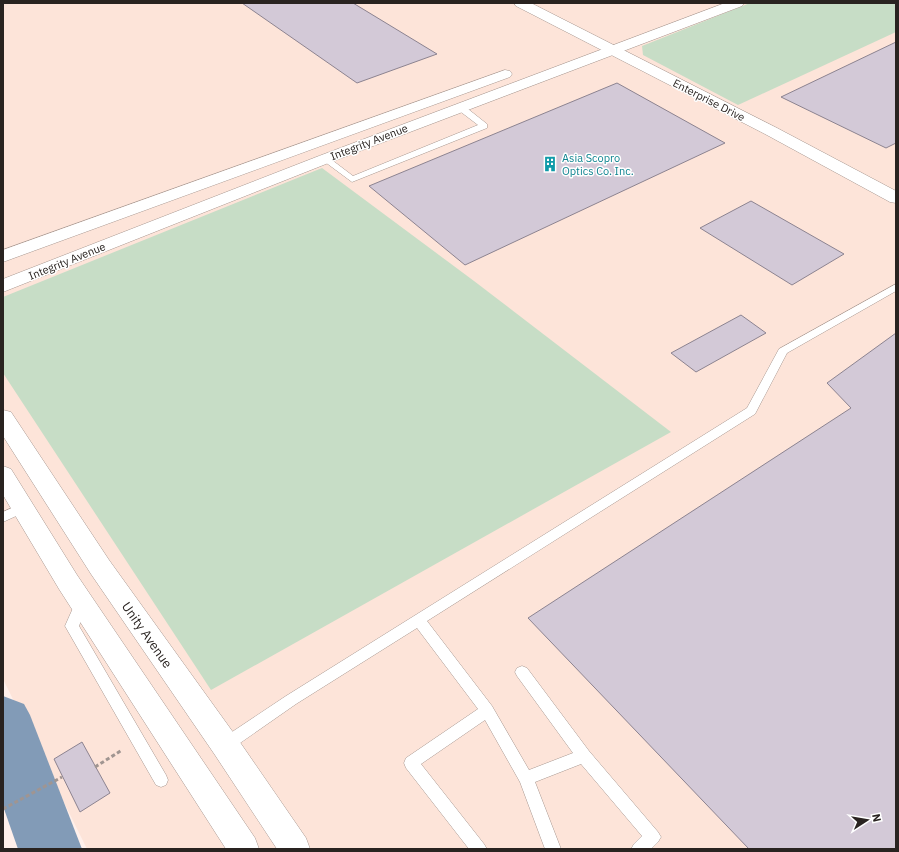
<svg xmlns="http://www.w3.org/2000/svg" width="899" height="852" viewBox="0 0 899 852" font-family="'IBM Plex Sans',sans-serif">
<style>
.built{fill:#fde4d9}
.green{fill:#c7ddc6}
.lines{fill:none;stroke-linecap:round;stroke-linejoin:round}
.river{fill:#829bb7;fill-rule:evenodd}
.building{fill:#d3c9d7;stroke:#8c8390}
.lane-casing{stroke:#a79790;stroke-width:1}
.street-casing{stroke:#a79790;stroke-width:1}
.secondary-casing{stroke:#a79790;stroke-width:1}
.path{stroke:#a09591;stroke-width:3;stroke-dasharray:4 2.5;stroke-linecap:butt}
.lane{fill:#fff;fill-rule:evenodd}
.street{fill:#fff;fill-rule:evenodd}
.secondary{fill:#fff;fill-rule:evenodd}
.labels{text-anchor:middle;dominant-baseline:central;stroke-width:3;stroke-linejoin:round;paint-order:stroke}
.far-street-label{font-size:11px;fill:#292320;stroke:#fff}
.far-culture-label{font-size:11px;fill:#0d838f;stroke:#fff;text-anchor:start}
.street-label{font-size:13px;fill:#292320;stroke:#fff}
</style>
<rect width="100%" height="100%" fill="#fff0eb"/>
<!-- built -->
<path class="built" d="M 3,3 L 896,3 L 896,849 L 87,849 L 3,679 Z"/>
<!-- green -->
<g class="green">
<path d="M 750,3 L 896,3 L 896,32 L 738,105 L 643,55 L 642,46 Z"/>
<path d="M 322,168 L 474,281 L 671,432 L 211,690 L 3,373 L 3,297 Z"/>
</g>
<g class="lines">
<!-- river -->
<path class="river" d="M 3,696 L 24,704 L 30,715 L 82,849 L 18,849 L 3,806 Z"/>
</g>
<!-- building -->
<g class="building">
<path d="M 242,3 L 353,3 L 437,54 L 357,83 Z"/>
<path d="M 896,42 L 896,143 L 886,148 L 781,97 Z"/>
<path d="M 617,83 L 725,143 L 465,265 L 369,186 Z"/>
<path d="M 751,201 L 844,254 L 792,285 L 700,228 Z"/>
<path d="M 741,315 L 766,333 L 696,372 L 671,353 Z"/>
<path d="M 896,333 L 896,849 L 749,849 L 528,618 L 851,408 L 827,383 Z"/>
<path d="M 82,742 L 110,793 L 80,812 L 54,759 Z"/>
</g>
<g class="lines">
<defs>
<g id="lane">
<path d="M 457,105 L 463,105 L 487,124 L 487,128 L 352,182 L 321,159 L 322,157 L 328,157 L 353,176 L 478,125 L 457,109 Z"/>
<path d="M 896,284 L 896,291 L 787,353 L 755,414 L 427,621 L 492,706 L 529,770 L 573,753 L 517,676 L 515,672 L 517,668 L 522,666 L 527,668 L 589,751 L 658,832 L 661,837 L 658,842 L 651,849 L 631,849 L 634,844 L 642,836 L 581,764 L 535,782 L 561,849 L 545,849 L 520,782 L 485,720 L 421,764 L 484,844 L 487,849 L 469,849 L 406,768 L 404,763 L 406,758 L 478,709 L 417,628 L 296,704 L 230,750 L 225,752 L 220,750 L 218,745 L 220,740 L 286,696 L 747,408 L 779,349 Z"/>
<path d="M 23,503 L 27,505 L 29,508 L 27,511 L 3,522 L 3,512 Z"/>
<path d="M 82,598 L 87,599 L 88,603 L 79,626 L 166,775 L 168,780 L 166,785 L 161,787 L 156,785 L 65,626 L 77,599 Z"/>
</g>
<path id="street" d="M 514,3 L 531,3 L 777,128 L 896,191 L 896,203 L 890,202 L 765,134 L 516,6 Z"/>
<g id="secondary">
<path d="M 725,3 L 744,3 L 742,6 L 331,162 L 3,292 L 3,279 L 319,156 Z"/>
<path d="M 505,70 L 510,71 L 512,74 L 510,77 L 3,262 L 3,250 Z"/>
<path d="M 3,410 L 11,412 L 109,560 L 235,735 L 306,838 L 310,849 L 277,849 L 215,755 L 91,574 L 3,436 Z"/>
<path d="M 3,466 L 11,469 L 77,575 L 255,838 L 259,849 L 226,849 L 59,589 L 3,495 Z"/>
</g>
</defs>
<!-- lane casing -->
<use href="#lane" class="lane-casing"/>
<!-- street casing -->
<use href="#street" class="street-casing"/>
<!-- secondary casing -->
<use href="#secondary" class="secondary-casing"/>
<!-- path -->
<g class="path">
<path d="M 95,767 L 122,750"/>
<path d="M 3,809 L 62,777"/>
</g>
<!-- lane -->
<use href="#lane" class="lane"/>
<!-- street -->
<use href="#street" class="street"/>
<!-- secondary -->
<use href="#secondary" class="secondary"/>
</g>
<!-- icons -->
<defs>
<symbol id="building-bare" viewBox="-9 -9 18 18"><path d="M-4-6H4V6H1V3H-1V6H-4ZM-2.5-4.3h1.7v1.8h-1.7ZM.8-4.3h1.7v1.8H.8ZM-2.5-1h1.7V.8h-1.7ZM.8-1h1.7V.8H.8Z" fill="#0f9aa8" stroke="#fff" stroke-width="2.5" paint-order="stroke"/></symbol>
</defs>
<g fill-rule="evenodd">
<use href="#building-bare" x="539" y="153" width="22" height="22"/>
</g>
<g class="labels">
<!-- far-street labels -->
<g class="far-street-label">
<text transform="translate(709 100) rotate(27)">Enterprise Drive</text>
<text transform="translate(369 142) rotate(-21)">Integrity Avenue</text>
<text transform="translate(67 261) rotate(-22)">Integrity Avenue</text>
</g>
<!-- far-culture labels -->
<g class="far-culture-label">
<text x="562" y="158">Asia Scopro<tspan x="562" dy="13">Optics Co. Inc.</tspan></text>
</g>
<!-- street labels -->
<g class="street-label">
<text transform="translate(147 635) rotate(55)">Unity Avenue</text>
</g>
</g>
<!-- border -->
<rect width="899" height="852" fill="none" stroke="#292320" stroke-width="8"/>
<!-- north arrow -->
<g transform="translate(867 820) rotate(78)" stroke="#ffffff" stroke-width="3" paint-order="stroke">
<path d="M0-3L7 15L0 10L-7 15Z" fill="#292320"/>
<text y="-6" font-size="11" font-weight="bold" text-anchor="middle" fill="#292320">N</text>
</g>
</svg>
